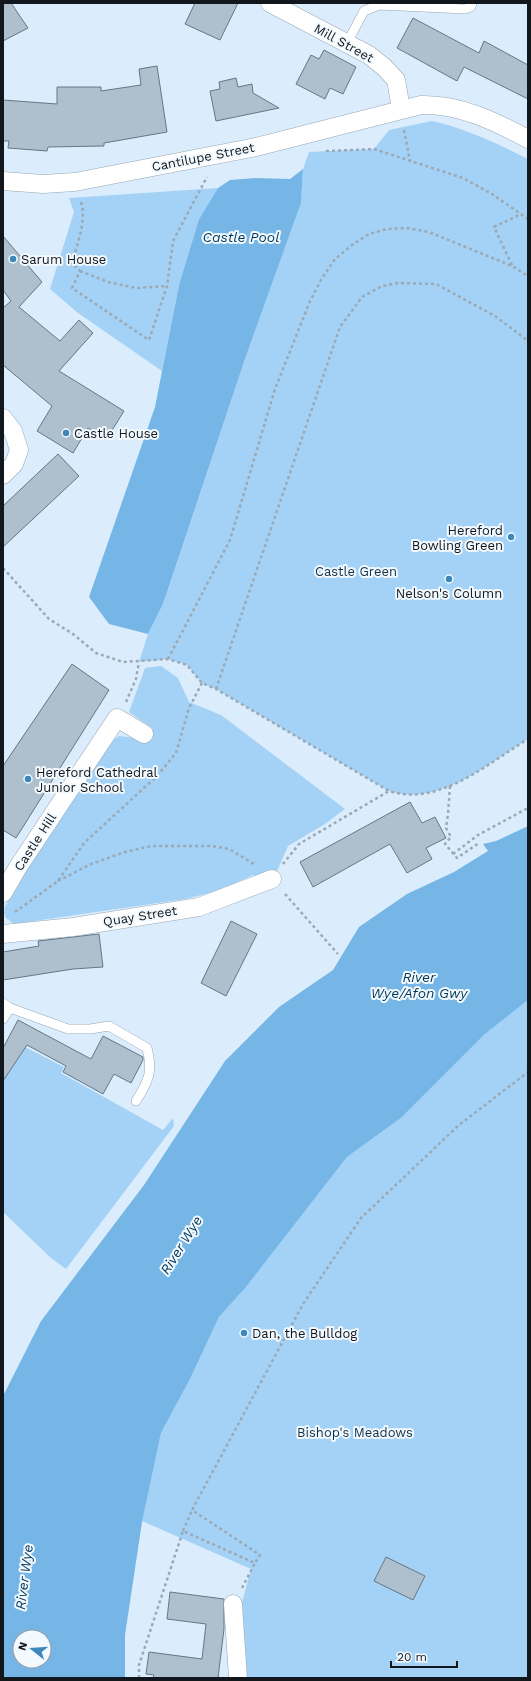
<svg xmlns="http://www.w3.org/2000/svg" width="531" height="1681" viewBox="0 0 531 1681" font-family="'Work Sans',sans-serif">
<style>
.green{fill:#a3d2f6}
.water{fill:#75b6e7;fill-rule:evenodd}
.building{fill:#aec0ce;stroke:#667683}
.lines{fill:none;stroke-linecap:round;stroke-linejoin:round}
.lane-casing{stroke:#95a6b4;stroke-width:10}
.street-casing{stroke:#95a6b4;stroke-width:19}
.path{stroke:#9ba9b5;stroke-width:2.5;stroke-dasharray:3 3;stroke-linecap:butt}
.lane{stroke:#fff;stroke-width:9}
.street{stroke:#fff;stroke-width:18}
.poi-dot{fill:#3d87bb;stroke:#f2f9ff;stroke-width:1.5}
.labels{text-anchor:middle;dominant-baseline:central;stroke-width:4;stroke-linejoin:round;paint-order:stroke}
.street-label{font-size:13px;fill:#11171c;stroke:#f2f9ff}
.poi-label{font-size:13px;fill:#11171c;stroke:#f2f9ff;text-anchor:start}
.park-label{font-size:13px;fill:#153247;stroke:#f2f9ff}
.water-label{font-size:14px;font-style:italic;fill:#013757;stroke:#f2f9ff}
</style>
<rect width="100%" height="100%" fill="#dbedfc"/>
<!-- green -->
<g class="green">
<path d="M 432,121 C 467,129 496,143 528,159 L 528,739 C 487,764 439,807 389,791 L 216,689 L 202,683 L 187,665 L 168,659 L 139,662 L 148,634 L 163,604 L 246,356 L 301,203 L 303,169 L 309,152 L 374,149 L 389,130 Z"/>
<path d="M 218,188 L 199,219 L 179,285 L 162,371 L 78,313 L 50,289 L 74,212 L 69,198 Z"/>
<path d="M 161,666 L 178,678 L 189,702 L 221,715 L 345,809 L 325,824 L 288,846 L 274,878 L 253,875 L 218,891 L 185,899 L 14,924 L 6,918 L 4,913 L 5,907 L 26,868 L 108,744 L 119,736 L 144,739 L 152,728 L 129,712 L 145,668 Z"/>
<path d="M 528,1000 L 528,1678 L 247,1678 L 242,1603 L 251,1569 L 142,1521 L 161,1433 L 190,1379 L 219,1317 L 246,1287 L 347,1157 L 401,1118 L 485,1034 Z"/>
<path d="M 25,1047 L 64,1067 L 61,1073 L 163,1130 L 173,1118 L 174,1126 L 66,1269 L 51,1258 L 3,1212 L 3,1080 Z"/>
</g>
<!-- water -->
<g class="water">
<path d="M 303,169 L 301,203 L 246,356 L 163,604 L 148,634 L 109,624 L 89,597 L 155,407 L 179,285 L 199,219 L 218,188 L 230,180 L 256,178 L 290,179 Z"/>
<path d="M 528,826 L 528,1000 L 485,1034 L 401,1118 L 347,1157 L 246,1287 L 219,1317 L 190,1379 L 161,1433 L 142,1522 L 125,1635 L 125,1678 L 3,1678 L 3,1396 L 41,1321 L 144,1185 L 225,1061 L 279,1007 L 333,970 L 359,927 L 407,894 L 454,872 L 488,851 L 483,844 L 496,841 ZM 20,1637 L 44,1637 L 44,1661 L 20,1661 Z"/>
</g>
<!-- building -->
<g class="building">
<path d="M 3,3 L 11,3 L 28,28 L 3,41 Z"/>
<path d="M 195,3 L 238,3 L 220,40 L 185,24 Z"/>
<path d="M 413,18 L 479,53 L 484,41 L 528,65 L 528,99 L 464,67 L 457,81 L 397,48 Z"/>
<path d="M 324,50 L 356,67 L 343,94 L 330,88 L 325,99 L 296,84 L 311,55 L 319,59 Z"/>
<path d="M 157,66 L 167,132 L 104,143 L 104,146 L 48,147 L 47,151 L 8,148 L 9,141 L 3,141 L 3,100 L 57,104 L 57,87 L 101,87 L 101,91 L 141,85 L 139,69 Z"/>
<path d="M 236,78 L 238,87 L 252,84 L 253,93 L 279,108 L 216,121 L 210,91 L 220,89 L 219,82 Z"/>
<path d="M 3,236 L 42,282 L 19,307 L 60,341 L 79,320 L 93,333 L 59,371 L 124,411 L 106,440 L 88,428 L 73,453 L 37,431 L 52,406 L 3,365 L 3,308 L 11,301 L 3,290 Z"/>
<path d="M 58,454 L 79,476 L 3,547 L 3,506 Z"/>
<path d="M 72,664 L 109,690 L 16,838 L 3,830 L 3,766 Z"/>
<path d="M 410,802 L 422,823 L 435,817 L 446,838 L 426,848 L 432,859 L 407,873 L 390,844 L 313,887 L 300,862 Z"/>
<path d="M 231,921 L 257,934 L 226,996 L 201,983 Z"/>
<path d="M 99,934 L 103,967 L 73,969 L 3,980 L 3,952 L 39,946 L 38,941 Z"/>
<path d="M 18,1020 L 91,1059 L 103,1036 L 143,1057 L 143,1060 L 131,1083 L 114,1074 L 103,1094 L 63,1072 L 66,1066 L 27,1045 L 3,1081 L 3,1048 Z"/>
<path d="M 386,1557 L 425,1576 L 413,1600 L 374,1581 Z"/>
<path d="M 170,1592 L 224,1599 L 224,1629 L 218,1678 L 153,1678 L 154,1675 L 146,1674 L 149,1652 L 202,1659 L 206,1624 L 167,1619 Z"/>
</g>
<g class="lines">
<defs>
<g id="lane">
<path d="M 347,43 L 364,11 L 379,5 L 465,9 L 471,7 L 472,3"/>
<path d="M 3,1003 L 10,1008 L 68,1029 L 90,1029 L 109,1026 L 147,1048 C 153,1071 149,1081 136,1101"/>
<path d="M 3,1019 L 10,1008"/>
</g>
<g id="street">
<path d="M 270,3 L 369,55 L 384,67 L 396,80 L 401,109"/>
<path d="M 3,181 L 43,184 L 75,182 L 256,147 L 421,105 C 460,104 494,121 528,139"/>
<path d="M 3,418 L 13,431 L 19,450 L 14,464 L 3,475"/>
<path d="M 3,893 L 18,867 L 117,718 L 144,734"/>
<path d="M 3,934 L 73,927 L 199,907 L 272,879"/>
<path d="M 233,1604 L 238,1678"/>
</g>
</defs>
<!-- lane casing -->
<use href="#lane" class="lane-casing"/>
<!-- street casing -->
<use href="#street" class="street-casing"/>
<!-- path -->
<g class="path">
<path d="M 404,130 L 410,161"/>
<path d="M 326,151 L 374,149 L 463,178 L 492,194 L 528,219"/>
<path d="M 81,202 C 87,220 77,245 72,263 L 80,271 L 72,288 L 149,340 L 167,286 L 173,241 L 207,177"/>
<path d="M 512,265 L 494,227 L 521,214"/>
<path d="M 80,271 L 108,282 L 136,288 L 167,286"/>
<path d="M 3,568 L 49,619 L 73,634 L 96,653 L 123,662 L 168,659 L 187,665 L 202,683 L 216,689 L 389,791 C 439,807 487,764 528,739"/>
<path d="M 168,659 L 230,540 L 275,389 L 310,301 L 321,280 L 335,259 L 352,245 L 369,234 L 387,229 L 407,228 L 429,232 L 512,266 L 528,276"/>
<path d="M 216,689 L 340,327 L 362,297 L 382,286 L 398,283 L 436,284 L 495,316 L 528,341"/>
<path d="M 126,702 L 136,679 L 139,662"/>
<path d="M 450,786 L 448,814 L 446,828 L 451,837 L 445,844 L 457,858 L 479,843"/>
<path d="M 453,854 L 478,835 L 528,808"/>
<path d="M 283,864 L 299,844 L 389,791"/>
<path d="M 58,881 L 91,864 L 125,852 L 151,846 L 212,846 L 229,849 L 254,864"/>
<path d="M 285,894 L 338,954"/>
<path d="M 15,912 L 58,881 L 84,843 L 157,776 L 176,753 L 189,708 L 202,683"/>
<path d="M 183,1531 L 192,1510"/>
<path d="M 242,1588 L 255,1563"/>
<path d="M 139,1678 L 139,1665 L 183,1531 L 255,1563 L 260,1555 L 192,1510 L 303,1304 L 361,1218 L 459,1125 L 528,1072"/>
</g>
<!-- lane -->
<use href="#lane" class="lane"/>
<!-- street -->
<use href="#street" class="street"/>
</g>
<!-- markers -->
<g class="poi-dot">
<circle cx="13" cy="259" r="4"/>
<circle cx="66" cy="433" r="4"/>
<circle cx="511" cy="537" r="4"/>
<circle cx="449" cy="579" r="4"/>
<circle cx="28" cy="779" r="4"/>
<circle cx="244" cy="1333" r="4"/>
</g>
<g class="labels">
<!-- street labels -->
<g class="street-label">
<text transform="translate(344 43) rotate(29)">Mill Street</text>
<text transform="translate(203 157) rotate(-11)">Cantilupe Street</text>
<text transform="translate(35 842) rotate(-57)">Castle Hill</text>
<text transform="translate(140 916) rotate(-9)">Quay Street</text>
</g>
<!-- poi labels -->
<g class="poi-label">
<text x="21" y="259">Sarum House</text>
<text x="74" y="433">Castle House</text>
<text x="503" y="530" text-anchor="end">Hereford<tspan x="503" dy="15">Bowling Green</tspan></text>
<text x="449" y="593" text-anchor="middle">Nelson's Column</text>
<text x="36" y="772">Hereford Cathedral<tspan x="36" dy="15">Junior School</tspan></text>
<text x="252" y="1333">Dan, the Bulldog</text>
</g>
<!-- park labels -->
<g class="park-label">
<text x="356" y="571">Castle Green</text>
<text x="355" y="1432">Bishop's Meadows</text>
</g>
<!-- water labels -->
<g class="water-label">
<text x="241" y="237">Castle Pool</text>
<text x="419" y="977">River<tspan x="419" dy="16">Wye/Afon Gwy</tspan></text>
<text transform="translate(181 1245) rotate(-58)">River Wye</text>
<text transform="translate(24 1577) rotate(-83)">River Wye</text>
</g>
</g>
<!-- border -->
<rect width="531" height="1681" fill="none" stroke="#11171c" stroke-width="8"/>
<!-- north arrow -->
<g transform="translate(32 1649) rotate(287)"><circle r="19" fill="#f2f9ff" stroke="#989fa4"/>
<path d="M0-3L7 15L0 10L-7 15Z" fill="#3d87bb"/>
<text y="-6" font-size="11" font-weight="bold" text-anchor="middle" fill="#11171c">N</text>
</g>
<!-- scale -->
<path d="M391 1661v6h66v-6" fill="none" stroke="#11171c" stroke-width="2"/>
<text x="397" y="1661" font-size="12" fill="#11171c" stroke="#f2f9ff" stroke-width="3" paint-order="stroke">20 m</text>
</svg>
